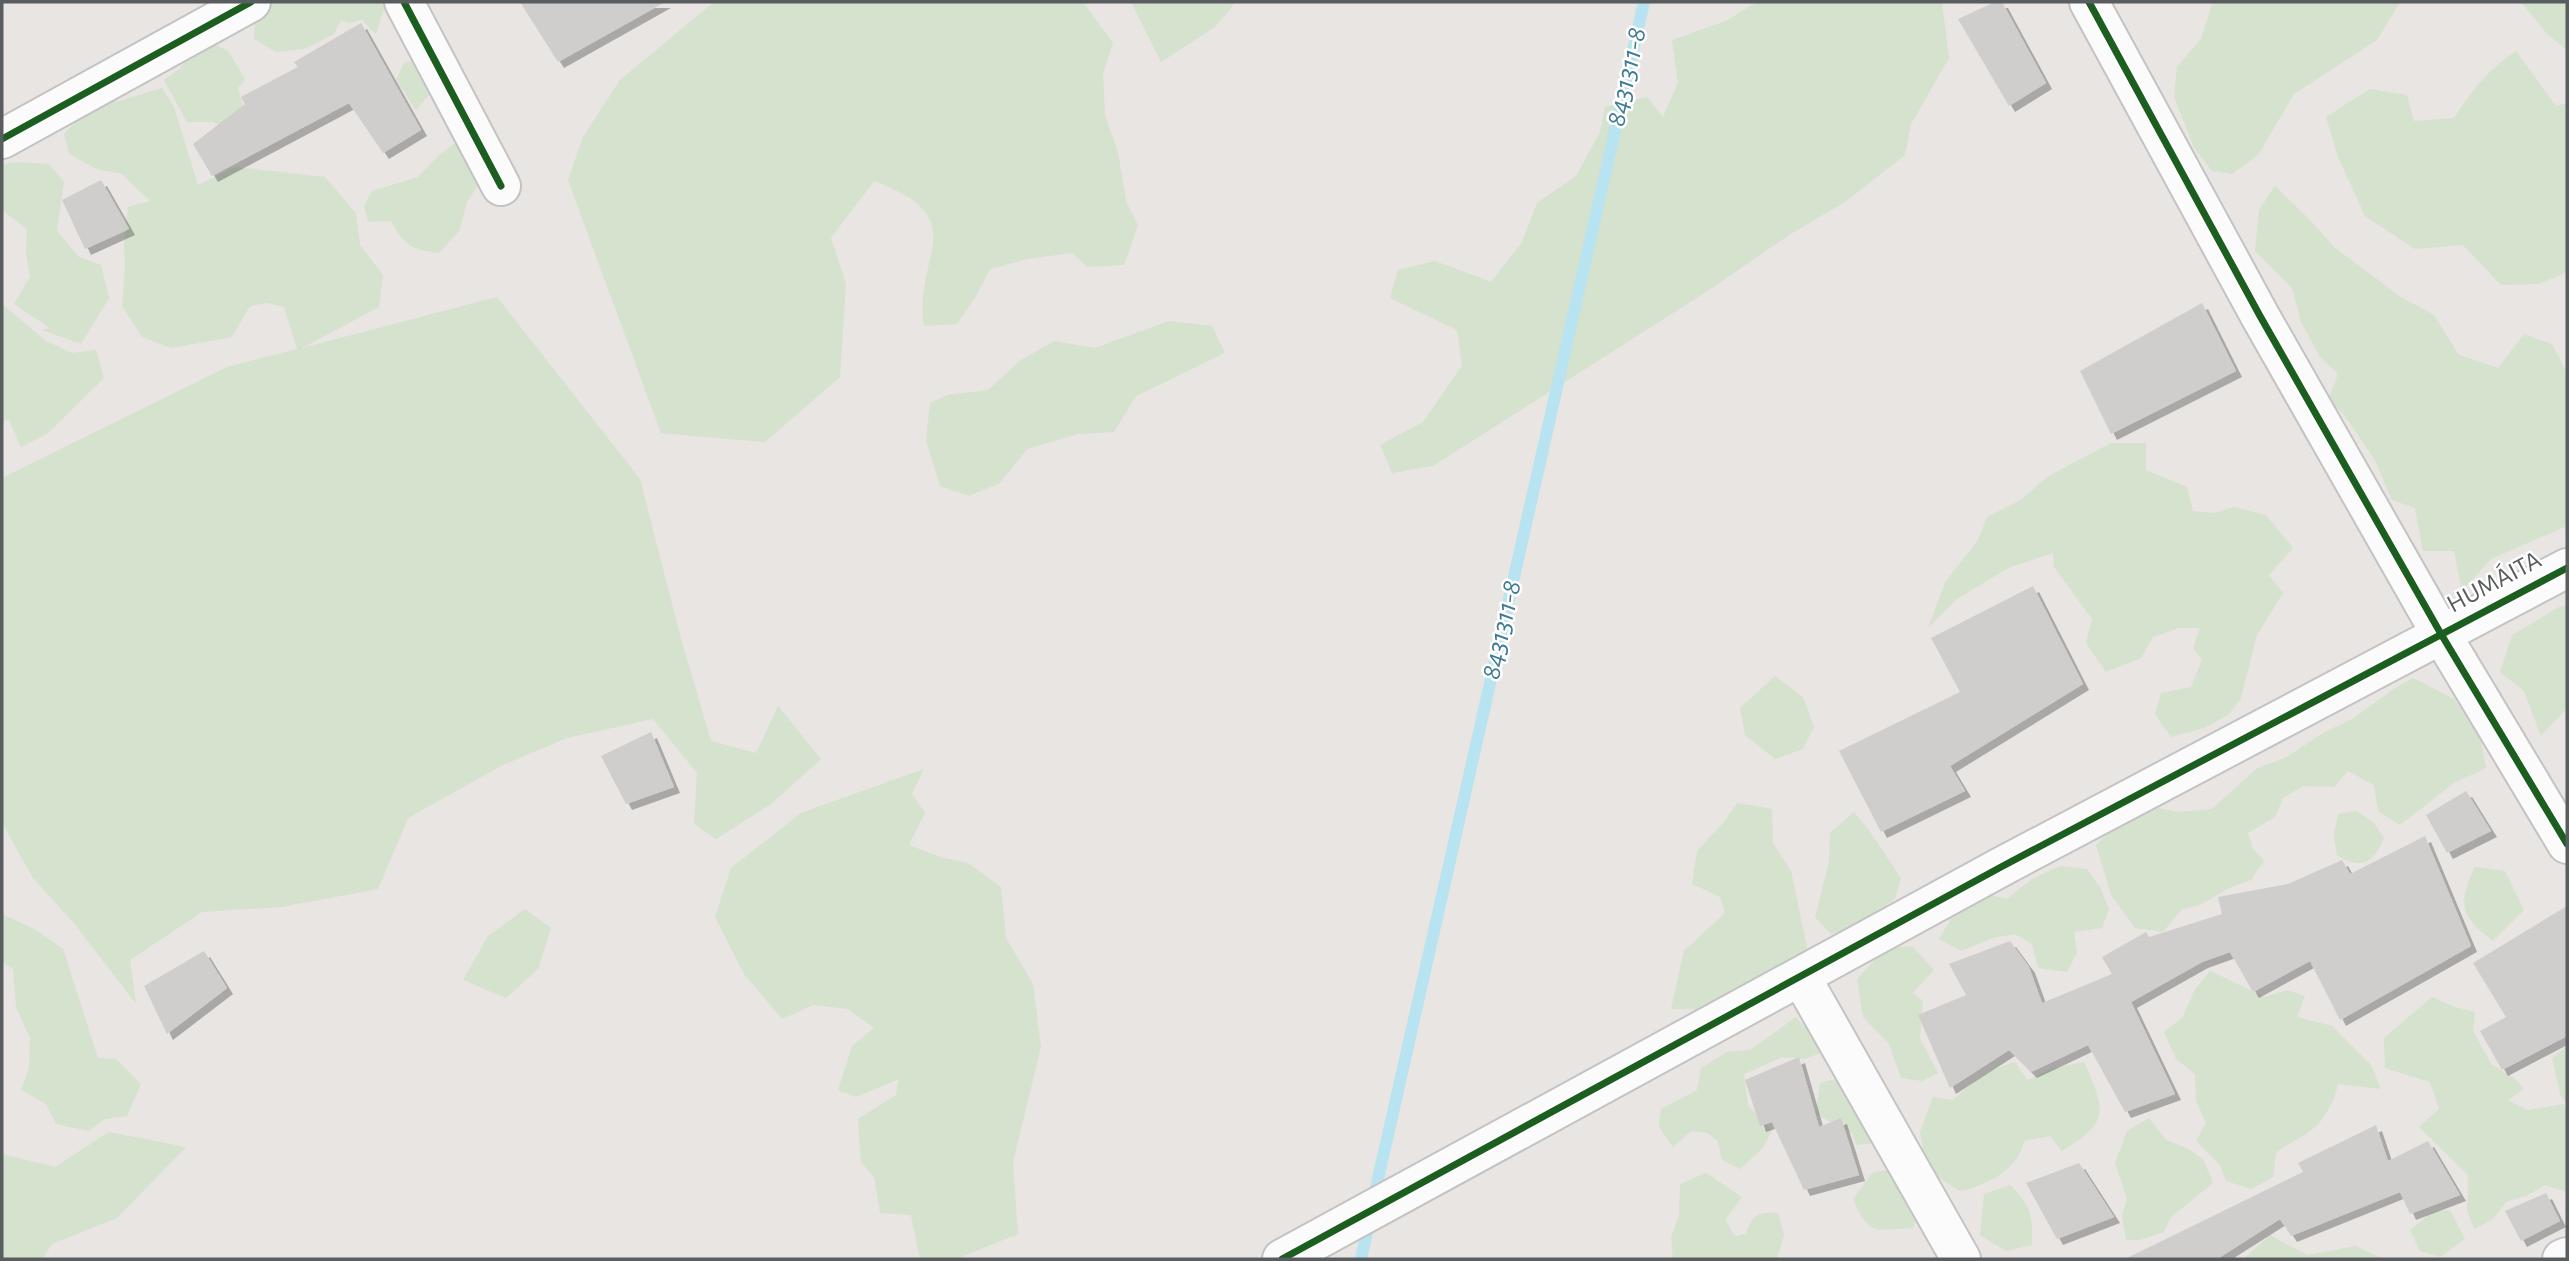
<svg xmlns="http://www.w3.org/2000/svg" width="2569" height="1261" viewBox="0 0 2569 1261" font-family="'Alegreya Sans',sans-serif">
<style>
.green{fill:#d5e2ce}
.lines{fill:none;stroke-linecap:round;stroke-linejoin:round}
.stream{stroke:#b8e3f0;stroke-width:12}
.building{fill:#d0cecc;filter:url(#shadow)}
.street-casing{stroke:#c4c3c3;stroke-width:42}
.street{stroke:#fcfbfb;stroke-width:38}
.cycleway-casing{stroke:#fff;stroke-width:11}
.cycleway{stroke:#1b5e20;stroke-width:7}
.labels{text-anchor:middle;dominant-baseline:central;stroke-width:5;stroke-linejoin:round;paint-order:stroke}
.street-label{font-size:26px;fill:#595d60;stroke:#fff}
.water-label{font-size:28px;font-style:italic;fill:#3f7a95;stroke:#fff}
</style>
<defs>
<filter id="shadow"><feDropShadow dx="6" dy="6" stdDeviation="0" flood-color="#0004"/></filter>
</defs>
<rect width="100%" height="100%" fill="#e8e5e2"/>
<!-- green -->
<g class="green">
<path d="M 261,2 L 381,2 L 384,8 L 376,34 L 362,20 L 349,23 L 341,20 L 334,34 L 305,49 L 276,52 L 254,39 L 255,15 Z"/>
<path d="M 714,2 L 1083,2 L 1113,43 L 1103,73 L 1105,116 L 1118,152 L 1126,201 L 1138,225 L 1124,265 L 1087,267 L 1072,253 L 1027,259 L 990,269 L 975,298 L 957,324 L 924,326 C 913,254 976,219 874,181 L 831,238 L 846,284 L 840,377 L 765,442 L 661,433 L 568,180 L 583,137 L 620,80 Z"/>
<path d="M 1131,2 L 1236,2 L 1215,27 L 1161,62 Z"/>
<path d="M 1757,2 L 1942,2 L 1949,58 L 1911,124 L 1905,155 L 1845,202 L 1789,235 L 1709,290 L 1433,466 L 1392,473 L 1380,445 L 1423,422 L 1462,366 L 1457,330 L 1390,298 L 1398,270 L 1435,261 L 1491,282 L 1522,242 L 1537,203 L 1576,176 L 1600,132 L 1605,107 L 1647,97 L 1663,117 L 1678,83 L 1672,40 L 1726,21 Z"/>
<path d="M 2216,2 L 2255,2 L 2258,4 L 2263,2 L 2400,2 L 2377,40 L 2294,94 L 2258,155 L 2232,174 L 2212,171 L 2194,148 L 2174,97 L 2177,67 L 2201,39 L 2212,4 Z"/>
<path d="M 2521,2 L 2567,2 L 2567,50 L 2548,35 Z"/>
<path d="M 204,39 L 228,51 L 245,79 L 238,88 L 244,111 L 231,127 L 212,122 L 187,122 L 164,80 L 179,69 Z"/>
<path d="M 2516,51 L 2556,106 L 2567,103 L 2567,272 L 2539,284 L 2501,285 L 2463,245 L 2415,249 L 2365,216 L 2338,157 L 2326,117 L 2370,89 L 2407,95 L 2414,121 L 2454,118 C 2473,89 2487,71 2516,51 Z"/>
<path d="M 421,58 L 435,88 L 416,110 L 396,80 L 404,63 Z"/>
<path d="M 162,88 L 174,107 L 198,185 L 235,167 L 325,177 L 356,213 L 360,245 L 383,275 L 379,307 L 302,348 L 497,297 L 640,479 L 680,635 L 711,741 L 756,753 L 778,706 L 821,759 L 771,804 L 716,839 L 694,824 L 697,773 L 653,719 L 567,738 L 503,765 L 408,818 L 378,889 L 281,907 L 202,912 L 130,960 L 136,1004 L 77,927 L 33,878 L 2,823 L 2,478 L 227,367 L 297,349 L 284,307 L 267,303 L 250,306 L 232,337 L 171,348 L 142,337 L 122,306 L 125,267 L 124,243 L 128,207 L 150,201 L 122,174 L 97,169 L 69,154 L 64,134 L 92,104 L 119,101 Z"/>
<path d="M 458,141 L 482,179 L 467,202 L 459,231 L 439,253 C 410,249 405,246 391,221 L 368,222 L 364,206 L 372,191 L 418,177 L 438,156 Z"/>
<path d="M 19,162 L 49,164 L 64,182 L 57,231 L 79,257 L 101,265 L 109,298 L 81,344 L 42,330 L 50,328 L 14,304 L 30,277 L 26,253 L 27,229 L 2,210 L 2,164 Z"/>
<path d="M 2275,186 L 2310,220 L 2335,248 L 2401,297 L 2434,315 L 2459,355 L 2498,368 L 2524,334 L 2552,344 L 2567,373 L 2567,526 L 2491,559 L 2462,591 L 2454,551 L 2423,551 L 2415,508 L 2392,500 L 2375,460 L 2345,416 L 2328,400 L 2338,374 L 2320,357 L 2301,322 L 2292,288 L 2255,251 L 2259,210 Z"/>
<path d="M 2,304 L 46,341 L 72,353 L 96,350 L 104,378 L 47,434 L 21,447 L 9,420 L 2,421 Z"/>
<path d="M 1169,321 L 1212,326 L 1225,353 L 1136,396 L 1114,432 L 1078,434 L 1027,449 L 1000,483 L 969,496 L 940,486 L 926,441 L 930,403 L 947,395 L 988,390 L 1021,360 L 1054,341 L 1095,348 Z"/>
<path d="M 2111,443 L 2146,443 L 2146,470 L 2187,487 L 2193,511 L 2215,513 L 2233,507 L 2266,515 L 2293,548 L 2269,575 L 2283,593 L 2257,635 L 2241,698 L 2228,715 L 2204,728 L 2171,737 L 2155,714 L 2161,693 L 2191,687 L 2202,659 L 2193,648 L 2200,628 L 2179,628 L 2153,637 L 2141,658 L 2106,672 L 2086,643 L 2092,619 L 2054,567 L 2053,553 L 2010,567 L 1957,599 L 1928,628 L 1946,581 L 1978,540 L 1987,517 L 2021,500 L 2047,477 Z"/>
<path d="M 2567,605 L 2567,708 L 2541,736 L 2524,691 L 2500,672 L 2512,635 L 2559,607 Z"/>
<path d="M 1775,676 L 1803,697 L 1814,727 L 1803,749 L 1775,759 L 1745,735 L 1740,708 Z"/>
<path d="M 2413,678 L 2454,699 L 2480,735 L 2486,768 L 2454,783 L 2400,825 L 2378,811 L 2374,785 L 2348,771 L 2334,787 L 2303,786 L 2283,798 L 2275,817 L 2248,833 L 2253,849 L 2264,860 L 2251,880 L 2229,888 L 2200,905 L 2182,909 L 2163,932 L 2135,928 L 2111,895 L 2096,845 L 2116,825 L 2152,807 L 2179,812 L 2212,809 L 2256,769 L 2287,757 L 2323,733 L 2354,718 L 2395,688 Z"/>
<path d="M 924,769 L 912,794 L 925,813 L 909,845 L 940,857 L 968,863 L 1001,887 L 1006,938 L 1033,984 L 1041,1047 L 1013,1162 L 1018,1234 L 956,1259 L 920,1259 L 911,1215 L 880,1213 L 874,1177 L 861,1162 L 858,1119 L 896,1095 L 899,1079 L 856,1097 L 838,1090 L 852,1046 L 874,1028 L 848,1009 L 813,1005 L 782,1019 L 744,974 L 715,917 L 731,868 L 801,813 Z"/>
<path d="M 1737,803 L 1772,809 L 1773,843 L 1791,871 L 1808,952 L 1715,1010 L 1671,1009 L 1684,951 L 1725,913 L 1720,897 L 1692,884 L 1697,851 L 1724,822 Z"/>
<path d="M 2356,811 L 2373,822 L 2384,838 C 2372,864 2362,870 2337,855 L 2334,835 L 2338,814 Z"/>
<path d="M 1854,812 L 1868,829 L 1901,878 L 1895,898 L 1864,924 L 1831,934 L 1815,917 L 1829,861 L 1830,833 Z"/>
<path d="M 2060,866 L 2087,869 L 2100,887 L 2109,909 L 2102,928 L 2074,932 L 2077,953 L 2067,972 L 2038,968 L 2032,944 L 2015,934 L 1992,938 L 1961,951 L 1939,939 L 1956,910 L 1981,893 L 2007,899 L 2032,879 Z"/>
<path d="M 2475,867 L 2505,871 L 2524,910 L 2493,941 C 2461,917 2457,904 2475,867 Z"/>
<path d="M 525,909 L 551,928 L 538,969 L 506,998 L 463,980 L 488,936 Z"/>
<path d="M 2,914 L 36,930 L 63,949 L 98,1058 L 116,1059 L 141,1084 L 127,1116 L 104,1119 L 89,1131 L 56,1124 L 46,1104 L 21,1090 L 29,1068 L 30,1038 L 16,1007 L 13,969 L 2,962 Z"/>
<path d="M 1912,946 L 1934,970 L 1913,993 L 1923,1001 L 1920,1038 L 1938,1073 L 1922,1081 L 1901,1078 L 1889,1044 L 1863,1017 L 1857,979 L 1886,948 Z"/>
<path d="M 2210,971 L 2265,997 L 2287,990 L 2305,996 L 2297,1017 L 2332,1026 L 2371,1065 L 2381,1089 L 2338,1084 C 2335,1099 2325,1119 2314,1128 C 2302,1138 2288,1143 2276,1153 L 2273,1177 L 2252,1189 L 2226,1181 L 2220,1165 L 2196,1141 L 2206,1123 L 2196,1100 L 2195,1074 L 2176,1059 L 2164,1032 L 2183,1017 L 2194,991 Z"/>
<path d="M 2432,997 L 2455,1007 L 2475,1012 L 2473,1031 L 2491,1064 L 2514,1078 L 2524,1089 L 2508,1100 L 2527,1110 L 2564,1104 L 2567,1113 L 2567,1192 L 2545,1185 L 2528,1195 L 2506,1202 L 2493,1219 L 2474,1229 L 2467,1210 L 2468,1175 L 2419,1127 L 2439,1109 L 2430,1082 L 2385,1068 L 2384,1038 Z"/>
<path d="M 1796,1017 L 1810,1032 L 1820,1053 L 1805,1059 L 1782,1057 L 1744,1074 L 1748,1105 L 1772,1131 L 1762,1149 L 1740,1169 L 1722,1160 L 1718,1141 L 1707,1133 L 1691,1131 L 1673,1147 L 1659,1127 L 1661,1109 L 1697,1090 L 1701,1068 L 1727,1052 L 1750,1050 Z"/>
<path d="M 2567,1046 L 2567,1103 L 2561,1097 L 2552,1058 Z"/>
<path d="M 2015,1062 L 2027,1080 L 2054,1068 L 2084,1062 C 2105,1110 2111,1122 2062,1151 L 2050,1136 L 2024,1141 C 2019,1169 1986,1186 1960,1191 L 1926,1170 L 1920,1132 L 1933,1097 L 1953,1100 C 1972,1082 1990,1069 2015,1062 Z"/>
<path d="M 1839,1078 L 1875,1143 L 1856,1145 L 1853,1134 L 1816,1114 L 1820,1083 Z"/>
<path d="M 2149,1118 L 2166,1140 L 2187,1148 L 2203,1159 L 2213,1183 L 2171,1217 L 2164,1232 L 2140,1240 L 2126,1240 L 2122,1216 L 2127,1199 L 2115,1163 L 2127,1131 Z"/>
<path d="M 109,1132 L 186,1147 L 117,1218 L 52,1244 L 42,1259 L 2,1259 L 2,1154 L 55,1167 Z"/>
<path d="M 1899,1168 L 1919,1210 L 1913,1228 C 1874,1230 1870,1237 1853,1199 L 1872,1173 Z"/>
<path d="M 1706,1173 L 1742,1197 L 1725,1220 L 1735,1236 L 1746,1234 C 1752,1215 1758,1212 1778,1213 L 1784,1235 L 1777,1258 L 1673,1259 L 1671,1237 L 1679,1216 L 1680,1184 Z"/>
<path d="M 2010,1185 C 2031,1205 2033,1216 2032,1245 L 2006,1251 L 1980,1235 L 1984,1194 Z"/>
<path d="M 2450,1210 L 2465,1239 L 2440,1257 L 2420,1251 L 2410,1230 L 2432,1212 Z"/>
<path d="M 2270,1235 L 2307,1255 L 2356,1246 L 2383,1259 L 2244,1259 Z"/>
</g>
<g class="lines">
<!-- stream -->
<g class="stream">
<path d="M 1373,1201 L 1644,2"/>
<path d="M 1361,1259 L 1370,1219"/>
</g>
</g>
<!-- building -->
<g class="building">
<path d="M 520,2 L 665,2 L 558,62 Z"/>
<path d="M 1995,2 L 2002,2 L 2046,83 L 2009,106 L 1958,19 Z"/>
<path d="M 361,23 L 421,130 L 383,153 L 349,103 L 212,176 L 193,144 L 245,104 L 241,97 L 298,67 L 294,62 Z"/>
<path d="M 101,180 L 129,229 L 85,249 L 62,200 Z"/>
<path d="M 2202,303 L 2236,371 L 2111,434 L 2080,371 Z"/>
<path d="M 2033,586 L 2083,684 L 1950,766 L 1965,791 L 1881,832 L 1839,751 L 1960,692 L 1931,638 Z"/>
<path d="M 651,732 L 674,787 L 626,804 L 601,756 Z"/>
<path d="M 2466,791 L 2491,831 L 2447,853 L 2426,815 Z"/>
<path d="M 2425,836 L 2471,946 L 2340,1020 L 2310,961 L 2253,992 L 2230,952 L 2202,962 L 2131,1002 L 2175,1094 L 2125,1112 L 2088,1045 L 2031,1072 L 2009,1050 L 1950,1088 L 1918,1015 L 1966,995 L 1949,964 L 2010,941 L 2029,967 L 2042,1003 L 2112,974 L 2102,957 L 2146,932 L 2149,937 L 2222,914 L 2218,897 L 2288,884 L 2342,860 L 2350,874 Z"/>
<path d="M 2567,906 L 2567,1036 L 2502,1070 L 2480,1031 L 2506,1017 L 2473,963 Z"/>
<path d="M 204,951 L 227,988 L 167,1034 L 144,986 Z"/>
<path d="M 1799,1057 L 1819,1127 L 1841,1118 L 1859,1175 L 1804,1190 L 1772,1122 L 1760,1126 L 1745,1080 Z"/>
<path d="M 2376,1125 L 2388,1161 L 2428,1141 L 2460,1195 L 2410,1214 L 2400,1192 L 2291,1236 L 2280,1219 L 2217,1259 L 2125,1259 L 2303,1172 L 2298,1163 Z"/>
<path d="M 2079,1163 L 2114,1217 L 2057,1239 L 2026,1183 Z"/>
<path d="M 2546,1193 L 2560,1221 L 2521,1241 L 2505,1211 Z"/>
</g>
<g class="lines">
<defs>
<g id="street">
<path d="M 404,2 L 501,186"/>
<path d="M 2089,2 L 2260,316 L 2441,634 L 2567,844"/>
<path d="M 2,139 L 251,2"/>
<path d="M 1801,977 L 1961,1259"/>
<path d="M 1282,1259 L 2001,867 L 2567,568"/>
<path d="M 2562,1259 L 2567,1257"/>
</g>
</defs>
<!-- street casing -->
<use href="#street" class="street-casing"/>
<!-- street -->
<use href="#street" class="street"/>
<defs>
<g id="cycleway">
<path d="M 404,2 L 501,186"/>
<path d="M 2089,2 L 2260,316 L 2441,634 L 2567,844"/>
<path d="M 2,139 L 251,2"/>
<path d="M 1282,1259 L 2001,867 L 2567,568"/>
</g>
</defs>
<!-- cycleway casing -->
<use href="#cycleway" class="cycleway-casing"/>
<!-- cycleway -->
<use href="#cycleway" class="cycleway"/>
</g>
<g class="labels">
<!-- street labels -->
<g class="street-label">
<text transform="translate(2494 582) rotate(-28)">HUMÁITA</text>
</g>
<!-- water labels -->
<g class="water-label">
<text transform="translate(1627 77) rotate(-77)">8431311-8</text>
<text transform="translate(1502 630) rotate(-77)">8431311-8</text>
</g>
</g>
<!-- border -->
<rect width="2569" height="1261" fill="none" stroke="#595d60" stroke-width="7"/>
</svg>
